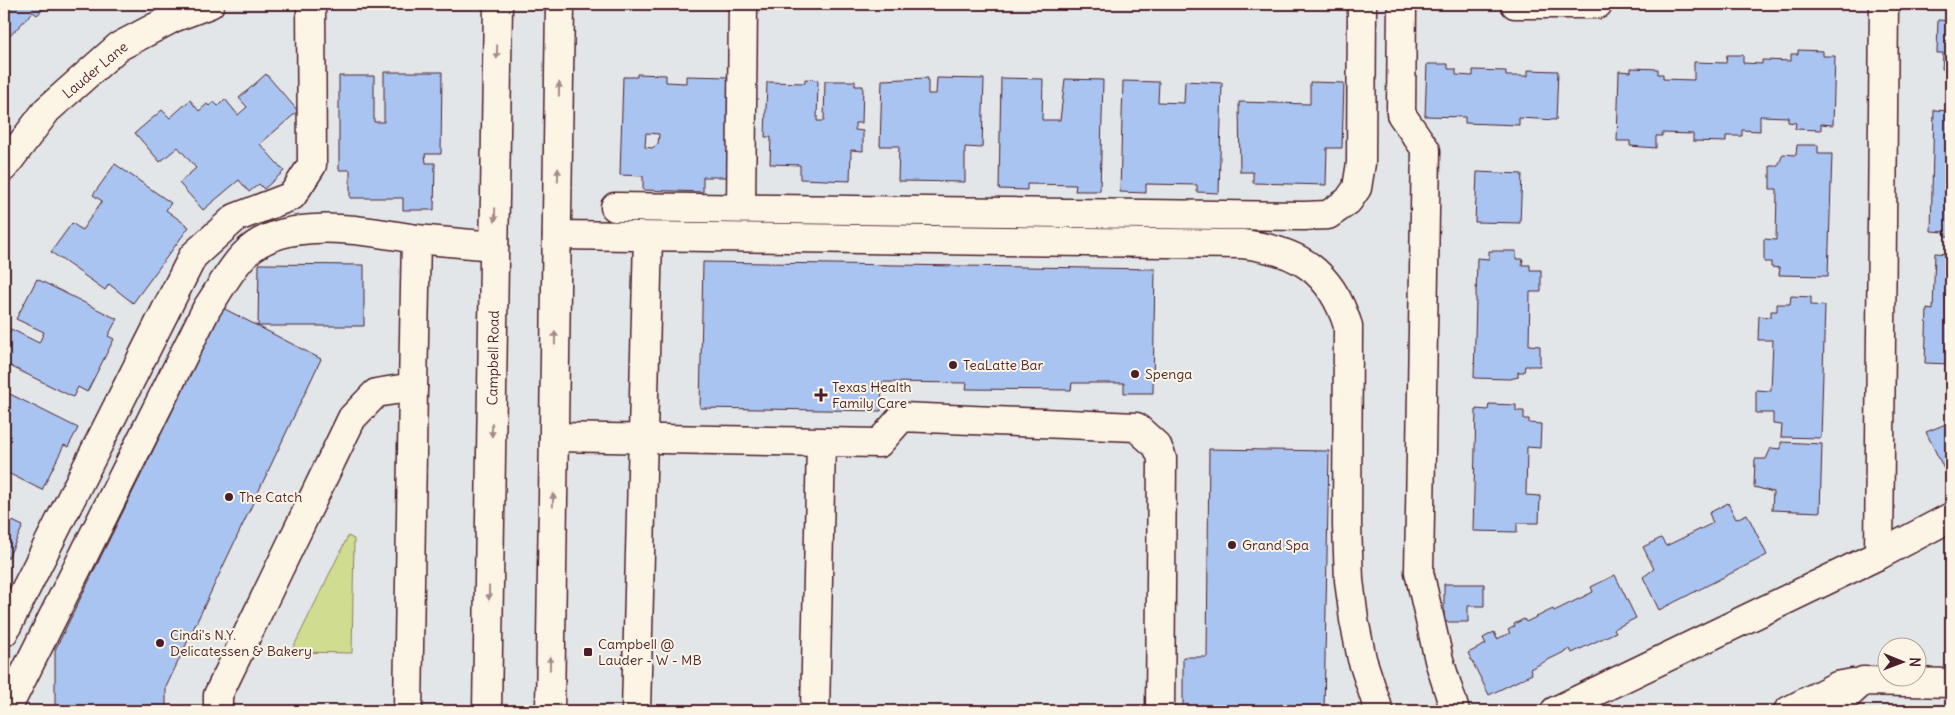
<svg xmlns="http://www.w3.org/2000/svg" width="1955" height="715" viewBox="0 0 1955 715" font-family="Delius,sans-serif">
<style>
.green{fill:#d0dc8f;stroke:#8d7e5d}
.building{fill:#aac4f1;stroke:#4a1f2b;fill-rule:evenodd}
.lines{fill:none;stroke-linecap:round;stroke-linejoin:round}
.minor-casing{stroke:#4a1f2b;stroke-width:31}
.major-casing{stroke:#4a1f2b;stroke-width:31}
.minor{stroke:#fcf5e5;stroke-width:28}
.major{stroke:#fcf5e5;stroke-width:28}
.oneway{fill:#a38a88}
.poi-dot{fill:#4a1f2b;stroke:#fcf5e5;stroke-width:2}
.labels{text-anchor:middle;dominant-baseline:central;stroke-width:4;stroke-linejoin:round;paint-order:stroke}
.street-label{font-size:14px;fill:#4a1f2b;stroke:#fcf5e5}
.poi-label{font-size:14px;fill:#4a1f2b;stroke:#fcf5e5;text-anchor:start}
</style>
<rect width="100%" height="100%" fill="#e3e6e9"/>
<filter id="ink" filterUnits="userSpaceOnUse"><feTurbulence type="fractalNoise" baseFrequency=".02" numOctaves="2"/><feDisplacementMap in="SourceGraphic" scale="10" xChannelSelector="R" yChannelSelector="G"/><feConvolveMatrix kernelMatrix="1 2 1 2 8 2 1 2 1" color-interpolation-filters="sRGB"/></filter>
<g filter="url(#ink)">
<!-- green -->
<path class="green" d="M 348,536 L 354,539 L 352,653 L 291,652 Z"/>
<!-- building -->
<g class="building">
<path d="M 4,4 L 49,4 L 37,15 L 33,12 L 4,42 Z"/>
<path d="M 1938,20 L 1951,21 L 1951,73 L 1949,73 L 1949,69 L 1942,69 L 1943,53 L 1937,53 Z"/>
<path d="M 1798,50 L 1823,51 L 1823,56 L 1835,56 L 1833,125 L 1821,124 L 1821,130 L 1795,129 L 1796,123 L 1788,122 L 1788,117 L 1760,116 L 1760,131 L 1742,130 L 1742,136 L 1726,136 L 1726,142 L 1693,141 L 1693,134 L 1662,133 L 1662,136 L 1656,136 L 1656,148 L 1630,146 L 1630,141 L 1617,141 L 1619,71 L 1631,72 L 1631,68 L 1658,69 L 1658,74 L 1663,74 L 1663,79 L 1694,80 L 1694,62 L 1726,63 L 1727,55 L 1743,55 L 1743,63 L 1762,64 L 1762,60 L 1791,61 L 1791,54 L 1798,54 Z"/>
<path d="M 1427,64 L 1448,64 L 1448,69 L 1456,69 L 1456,75 L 1473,76 L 1473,70 L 1506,71 L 1506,76 L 1528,76 L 1528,70 L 1558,71 L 1556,120 L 1519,118 L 1519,125 L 1465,123 L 1465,117 L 1425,116 Z"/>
<path d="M 384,72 L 442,72 L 441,154 L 425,154 L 426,163 L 435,163 L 434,210 L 403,210 L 403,198 L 350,198 L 350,170 L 339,170 L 339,76 L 374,76 L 374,122 L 384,122 Z"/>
<path d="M 266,74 L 298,111 L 260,144 L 284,171 L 264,189 L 259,184 L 249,192 L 239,180 L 203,210 L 179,183 L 196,168 L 178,147 L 160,162 L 135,133 L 162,110 L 170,118 L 190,100 L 199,111 L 207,104 L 209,106 L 214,102 L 218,106 L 225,99 L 238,115 L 247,107 L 239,98 Z"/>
<path d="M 637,74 L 666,75 L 666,82 L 686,83 L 686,76 L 729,77 L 727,177 L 703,177 L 703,192 L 643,190 L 643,176 L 620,175 L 623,77 L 637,77 ZM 646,133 L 659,134 L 658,144 L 652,148 L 645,147 Z"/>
<path d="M 928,78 L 928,94 L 936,94 L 937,78 L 984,79 L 982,148 L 965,147 L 965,182 L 898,181 L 899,146 L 880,146 L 882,80 Z"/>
<path d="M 1001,78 L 1043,79 L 1042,120 L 1060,120 L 1065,79 L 1103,80 L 1100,191 L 1075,191 L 1076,185 L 1027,184 L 1027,190 L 999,189 Z"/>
<path d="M 805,79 L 818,80 L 817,121 L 824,121 L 825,81 L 855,81 L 855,86 L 863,86 L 862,123 L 855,123 L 855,130 L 863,131 L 863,151 L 851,150 L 850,181 L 800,179 L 800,165 L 770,164 L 771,137 L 765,137 L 767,82 L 805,83 Z"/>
<path d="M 1123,81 L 1159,82 L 1158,102 L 1184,103 L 1185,81 L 1222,83 L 1219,193 L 1197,192 L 1197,185 L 1146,184 L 1146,193 L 1120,192 Z"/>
<path d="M 1310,82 L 1344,83 L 1342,148 L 1327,148 L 1326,185 L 1253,183 L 1253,172 L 1240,172 L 1239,102 L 1310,104 Z"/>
<path d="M 1949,102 L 1951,102 L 1951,236 L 1945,236 L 1945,232 L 1931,231 L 1934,110 L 1949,111 Z"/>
<path d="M 1797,145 L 1818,145 L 1818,154 L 1832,154 L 1828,276 L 1779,275 L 1780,268 L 1771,267 L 1771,262 L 1764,262 L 1764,239 L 1776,240 L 1777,189 L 1770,189 L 1770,166 L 1778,166 L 1783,154 L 1796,155 Z"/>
<path d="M 115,164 L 171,203 L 166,210 L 189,227 L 133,303 L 109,284 L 105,290 L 51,252 L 72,223 L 82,230 L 102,201 L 93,195 Z"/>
<path d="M 1477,172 L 1522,174 L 1520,223 L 1475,222 Z"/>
<path d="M 1489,251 L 1516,251 L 1516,259 L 1523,259 L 1522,265 L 1530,265 L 1530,270 L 1541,270 L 1541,292 L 1530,292 L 1529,345 L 1540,346 L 1540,366 L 1525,366 L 1524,372 L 1518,372 L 1518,377 L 1510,379 L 1474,378 L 1477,258 L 1489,259 Z"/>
<path d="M 1935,253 L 1951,254 L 1951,364 L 1925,363 L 1927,309 L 1933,310 Z"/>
<path d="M 703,262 L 1155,269 L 1153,393 L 1124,393 L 1124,383 L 1072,383 L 1071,390 L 966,389 L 967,383 L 882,382 L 881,411 L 700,408 Z"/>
<path d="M 259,264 L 364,265 L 364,326 L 258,326 Z"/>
<path d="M 37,279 L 117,319 L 108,336 L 114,339 L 87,392 L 78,387 L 73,397 L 4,363 L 4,343 L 11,329 L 39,343 L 44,332 L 16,319 Z"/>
<path d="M 1791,296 L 1811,297 L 1811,305 L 1825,306 L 1821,438 L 1781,437 L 1782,425 L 1773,424 L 1773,413 L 1756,413 L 1756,390 L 1771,391 L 1773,340 L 1758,340 L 1759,316 L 1771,317 L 1771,311 L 1777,311 L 1777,304 L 1790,304 Z"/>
<path d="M 223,308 L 321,359 L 166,687 L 166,711 L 55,711 L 55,650 Z"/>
<path d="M 4,391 L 78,428 L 68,447 L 64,445 L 42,490 L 6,472 L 4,477 Z"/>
<path d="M 1489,404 L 1516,405 L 1516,411 L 1524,411 L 1524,419 L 1529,419 L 1529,423 L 1541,424 L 1540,448 L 1527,447 L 1526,495 L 1540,496 L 1539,523 L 1517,523 L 1517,532 L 1473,531 L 1476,409 L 1488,410 Z"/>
<path d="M 1951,422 L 1951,466 L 1944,469 L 1926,432 Z"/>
<path d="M 1781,442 L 1822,444 L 1820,512 L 1772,510 L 1773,492 L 1754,487 L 1755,459 L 1766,459 L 1771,448 L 1781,449 Z"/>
<path d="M 1209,449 L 1329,451 L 1324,711 L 1183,711 L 1183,657 L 1207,657 Z"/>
<path d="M 1728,503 L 1736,519 L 1747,514 L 1767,555 L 1659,610 L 1643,577 L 1654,569 L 1643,547 L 1661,538 L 1666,546 L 1713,523 L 1709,513 Z"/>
<path d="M 4,517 L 23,526 L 8,558 L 4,556 Z"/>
<path d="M 1615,575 L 1636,618 L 1614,629 L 1616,632 L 1572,653 L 1570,649 L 1530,669 L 1532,674 L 1489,695 L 1468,653 L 1486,644 L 1483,638 L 1494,632 L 1497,639 L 1510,633 L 1508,630 L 1515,626 L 1514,624 L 1524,619 L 1526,622 L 1553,609 L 1554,611 L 1593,592 L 1591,587 Z"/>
<path d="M 1444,584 L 1484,584 L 1484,606 L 1468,606 L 1468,622 L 1444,622 Z"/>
</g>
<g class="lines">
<defs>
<g id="minor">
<path d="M 1402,4 L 1401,114 L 1426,150 L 1419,572 L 1439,660 L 1455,711"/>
<path d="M 1515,4 L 1598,4"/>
<path d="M 4,167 L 47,110 L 118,47 L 173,18 L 210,4"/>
<path d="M 615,207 L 1304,216 L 1328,215 L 1348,201 L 1357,188 L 1361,163 L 1362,4"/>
<path d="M 741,208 L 743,4"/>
<path d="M 557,235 L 1242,244 C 1298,250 1331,271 1348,326 L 1347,525 L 1349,580 L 1354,620 L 1362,659 L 1379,711"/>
<path d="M 554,437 L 879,443 L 902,417 L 1136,427 L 1157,446 L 1162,458 L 1160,711"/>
<path d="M 1879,555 L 1884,4"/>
<path d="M 4,632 L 193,256 L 235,218 L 292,196 L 312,165 L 311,4"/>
<path d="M 6,711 L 207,308 C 218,292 231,268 244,255 C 282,214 367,231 416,239"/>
<path d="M 218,711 L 218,695 L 352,418 L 376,393 L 413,387 L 416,239 L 494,246"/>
<path d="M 408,711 L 413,387"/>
<path d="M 636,711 L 648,237"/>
<path d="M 815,711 L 821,444"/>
<path d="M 1555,711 L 1879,555 L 1951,517"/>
<path d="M 1788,711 L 1837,686 L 1853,683"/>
<path d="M 1830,711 L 1863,681 L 1951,683"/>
</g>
<g id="major">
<path d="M 487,711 L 498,4"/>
<path d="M 550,711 L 560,4"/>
</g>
</defs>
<!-- minor casing -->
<use href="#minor" class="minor-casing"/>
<!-- major casing -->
<use href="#major" class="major-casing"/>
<!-- minor -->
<use href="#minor" class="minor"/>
<!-- major -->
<use href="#major" class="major"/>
</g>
<!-- one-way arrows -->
<defs><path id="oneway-solid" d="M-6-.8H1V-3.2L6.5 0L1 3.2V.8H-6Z" transform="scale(1.25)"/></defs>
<g class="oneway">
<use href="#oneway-solid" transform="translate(497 52) rotate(91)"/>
<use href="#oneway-solid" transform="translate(559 89) rotate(-89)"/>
<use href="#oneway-solid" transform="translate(558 175) rotate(-89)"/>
<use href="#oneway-solid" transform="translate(495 215) rotate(91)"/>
<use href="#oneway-solid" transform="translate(555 338) rotate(-89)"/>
<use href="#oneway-solid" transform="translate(492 430) rotate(91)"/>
<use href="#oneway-solid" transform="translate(553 500) rotate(-89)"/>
<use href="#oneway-solid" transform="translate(489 593) rotate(91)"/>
<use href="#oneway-solid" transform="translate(550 663) rotate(-89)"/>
</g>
</g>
<!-- markers -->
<g class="poi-dot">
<circle cx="953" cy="365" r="5"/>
<circle cx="1135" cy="374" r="5"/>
<path d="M818.5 387.5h5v5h5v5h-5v5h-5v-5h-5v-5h5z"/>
<circle cx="229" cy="497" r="5"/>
<circle cx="1232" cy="545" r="5"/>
<circle cx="160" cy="643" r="5"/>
<rect x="583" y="647" width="10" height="10" rx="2.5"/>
</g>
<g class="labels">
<!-- street labels -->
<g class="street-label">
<text transform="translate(95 70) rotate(-40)">Lauder Lane</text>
<text transform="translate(493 358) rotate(-89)">Campbell Road</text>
</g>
<!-- poi labels -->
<g class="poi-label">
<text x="963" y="365">TeaLatte Bar</text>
<text x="1145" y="374">Spenga</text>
<text x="832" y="387">Texas Health<tspan x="832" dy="16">Family Care</tspan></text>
<text x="239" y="497">The Catch</text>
<text x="1242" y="545">Grand Spa</text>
<text x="170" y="635">Cindi's N.Y.<tspan x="170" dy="16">Delicatessen &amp; Bakery</tspan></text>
<text x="598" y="644">Campbell @<tspan x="598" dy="16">Lauder - W - MB</tspan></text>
</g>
</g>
<!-- margin -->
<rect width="1955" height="715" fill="none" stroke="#fcf5e5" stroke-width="20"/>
<rect x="10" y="10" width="1935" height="695" fill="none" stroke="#4a1f2b" stroke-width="2" filter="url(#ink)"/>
<!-- north arrow -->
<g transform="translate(1902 662) rotate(91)"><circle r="24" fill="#fcf5e5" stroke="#b59f9b"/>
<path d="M0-4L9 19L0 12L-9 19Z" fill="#4a1f2b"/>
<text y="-8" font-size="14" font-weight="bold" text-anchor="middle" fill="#4a1f2b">N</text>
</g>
</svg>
